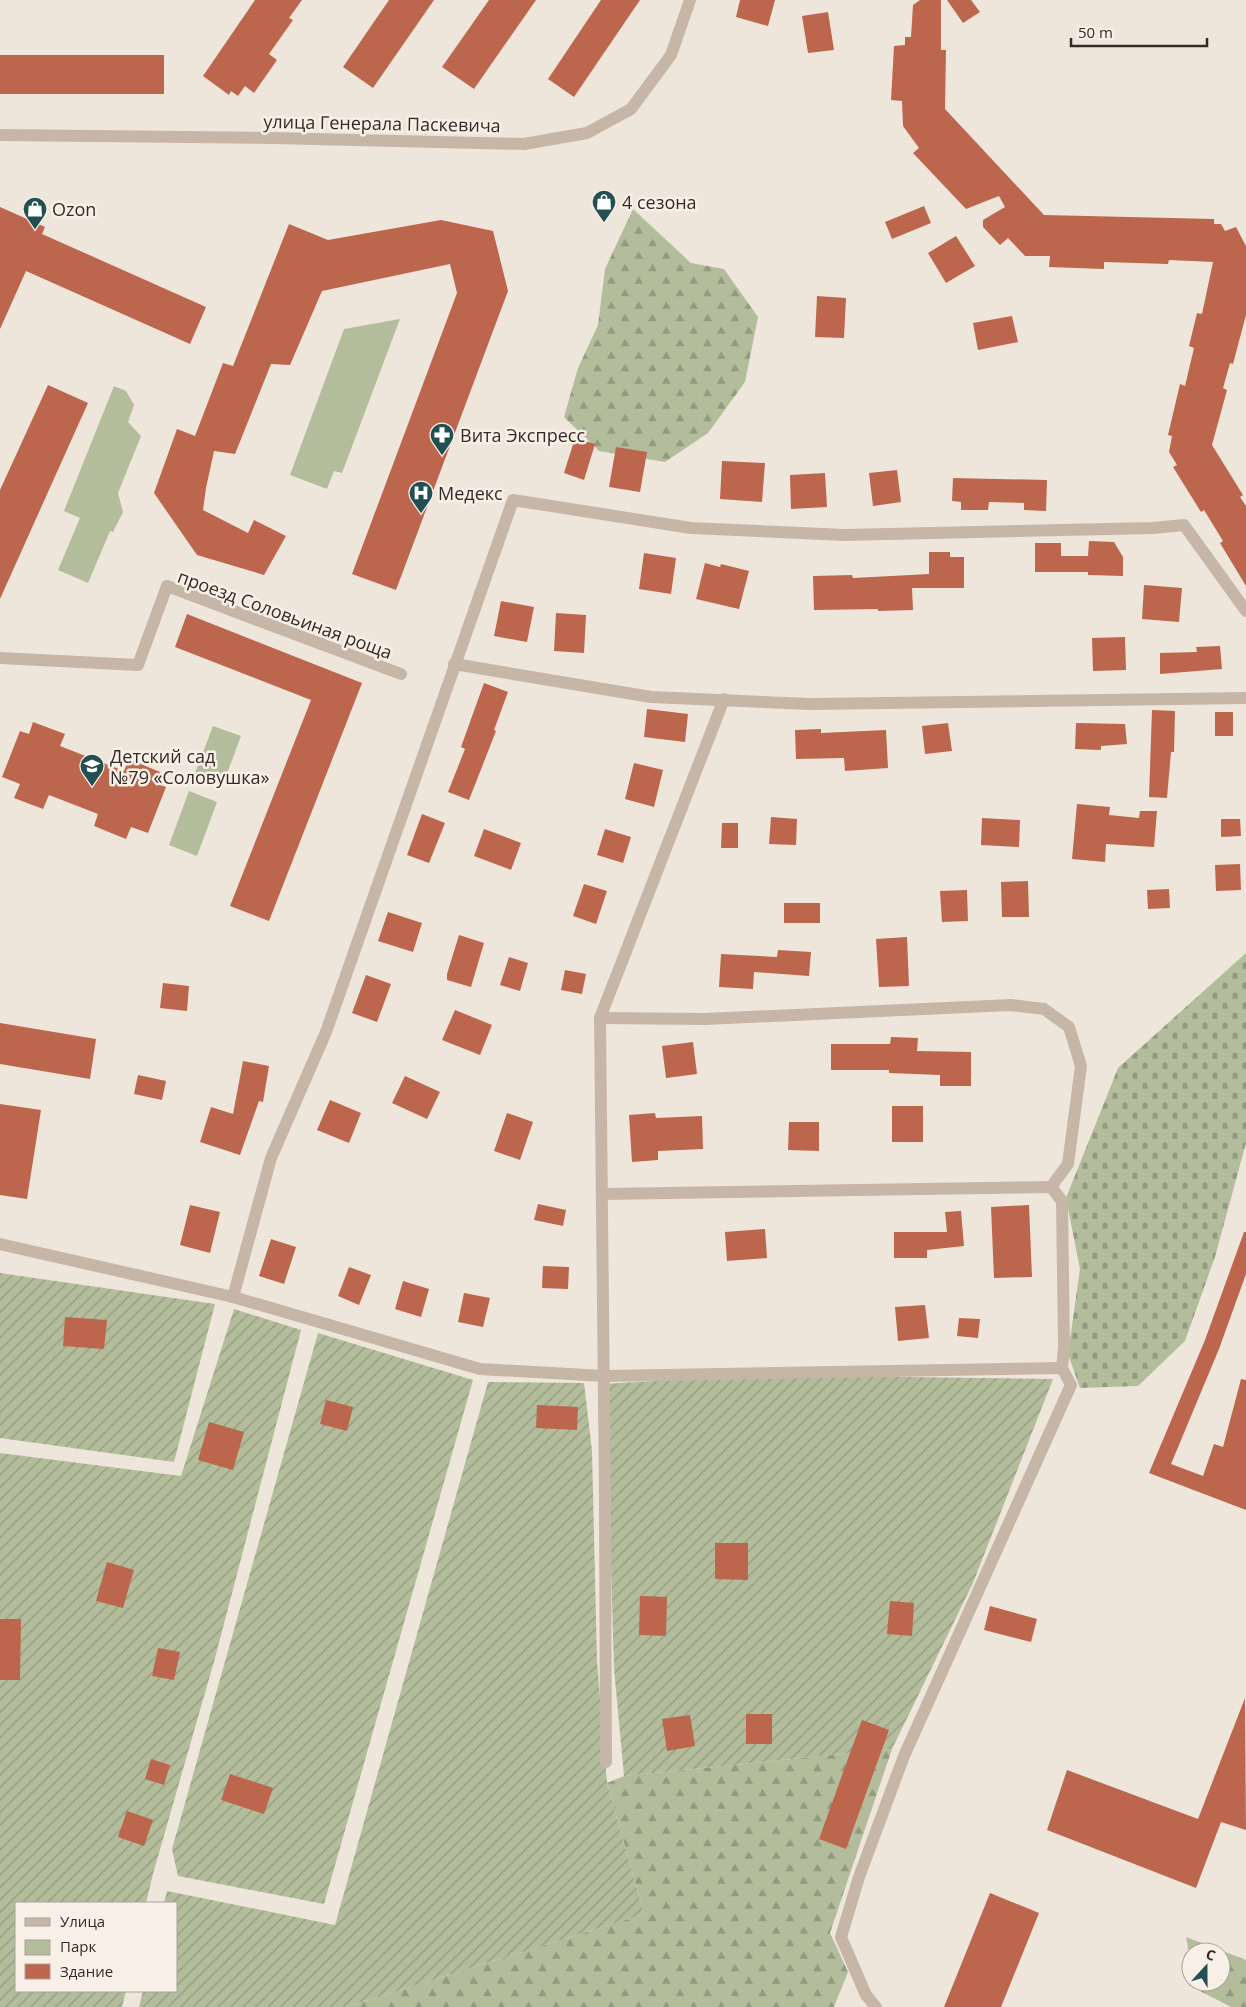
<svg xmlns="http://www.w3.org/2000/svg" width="1246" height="2007" viewBox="0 0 1246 2007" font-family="'Open Sans',sans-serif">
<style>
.forest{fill:url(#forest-firs)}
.cemetery{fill:url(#cemetery-stones)}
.park{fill:#b3bd9c}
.garden{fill:url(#garden-furrows)}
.building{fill:#bc664d}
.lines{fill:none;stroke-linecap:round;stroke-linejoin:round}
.minor{stroke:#c6b6a8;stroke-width:12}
.labels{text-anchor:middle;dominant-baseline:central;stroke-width:5;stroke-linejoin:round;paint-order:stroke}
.street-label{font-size:18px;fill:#342b28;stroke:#f8f0e7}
.poi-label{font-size:18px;fill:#342b28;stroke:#f8f0e7;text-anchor:start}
</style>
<defs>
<pattern id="forest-firs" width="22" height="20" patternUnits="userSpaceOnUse" patternTransform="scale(1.25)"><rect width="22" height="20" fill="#b3bd9c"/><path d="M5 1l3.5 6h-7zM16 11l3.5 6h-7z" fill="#929a7f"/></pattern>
<pattern id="cemetery-stones" width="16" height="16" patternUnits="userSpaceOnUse" patternTransform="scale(1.25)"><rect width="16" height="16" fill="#b3bd9c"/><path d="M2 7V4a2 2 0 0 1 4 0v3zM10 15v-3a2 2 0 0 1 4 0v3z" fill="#929a7f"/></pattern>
<pattern id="garden-furrows" width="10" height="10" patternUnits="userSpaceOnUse" patternTransform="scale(1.25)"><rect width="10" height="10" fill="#b3bd9c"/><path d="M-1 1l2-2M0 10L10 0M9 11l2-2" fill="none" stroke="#929a7f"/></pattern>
</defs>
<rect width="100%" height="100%" fill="#efe6db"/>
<!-- forest -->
<g class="forest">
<path d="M 633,209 L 691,263 L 724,269 L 758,317 L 745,382 L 708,433 L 665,462 L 599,451 L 564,417 L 578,368 L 598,325 L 605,269 Z"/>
<path d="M 892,1749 L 830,1933 L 848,1972 L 834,2007 L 346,2007 L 644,1914 L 607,1783 L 624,1776 Z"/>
<path d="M 1186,1937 L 1246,1960 L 1246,2007 L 1231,2007 L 1196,1989 L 1195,1982 L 1221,1982 L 1221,1952 L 1191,1952 L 1191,1962 Z"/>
</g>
<!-- cemetery -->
<path class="cemetery" d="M 1246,953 L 1246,1143 L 1215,1257 L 1185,1341 L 1138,1386 L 1080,1388 L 1068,1354 L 1080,1269 L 1066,1198 L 1118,1068 Z"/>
<!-- park -->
<g class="park">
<path d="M 400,319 L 342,473 L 334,471 L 327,489 L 290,475 L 344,329 Z"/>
<path d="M 114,386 L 126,391 L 134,405 L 128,422 L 141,436 L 118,493 L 123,512 L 113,532 L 110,531 L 88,583 L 58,570 L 80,518 L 64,511 Z"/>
<path d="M 213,726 L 241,736 L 222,787 L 194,776 Z"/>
<path d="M 189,791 L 217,802 L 197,856 L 169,845 Z"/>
</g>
<!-- garden -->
<g class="garden">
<path d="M 0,1273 L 215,1304 L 174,1462 L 0,1438 Z"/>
<path d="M 234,1309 L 301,1330 L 215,1658 L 153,1874 L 146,1903 L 16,1903 L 16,1991 L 126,1991 L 122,2007 L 0,2007 L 0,1453 L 181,1476 Z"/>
<path d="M 318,1333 L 473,1380 L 324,1904 L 178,1876 L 172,1849 Z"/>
<path d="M 760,1375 L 1053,1379 L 973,1583 L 892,1749 L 624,1776 L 614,1669 L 609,1495 L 602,1384 Z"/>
<path d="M 488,1382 L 584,1383 L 592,1451 L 597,1661 L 607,1783 L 644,1914 L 346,2007 L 139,2007 L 143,1991 L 176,1991 L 176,1903 L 164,1903 L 167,1891 L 335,1925 Z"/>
</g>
<!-- building -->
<g class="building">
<path d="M 255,0 L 302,0 L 289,18 L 293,20 L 269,54 L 277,60 L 254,93 L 245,86 L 238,96 L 231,91 L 229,95 L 203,76 Z"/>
<path d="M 389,0 L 434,0 L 373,88 L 343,67 Z"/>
<path d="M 489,0 L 536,0 L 474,89 L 442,67 Z"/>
<path d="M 601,0 L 640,0 L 574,97 L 548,79 Z"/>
<path d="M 740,0 L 775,0 L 768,26 L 736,17 Z"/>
<path d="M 920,0 L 941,0 L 941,50 L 946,50 L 945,109 L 1044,215 L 1214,219 L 1214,224 L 1221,224 L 1225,231 L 1236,227 L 1246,246 L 1246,315 L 1233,364 L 1230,363 L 1223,388 L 1227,390 L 1212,445 L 1243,495 L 1240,497 L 1246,506 L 1246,586 L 1220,543 L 1223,541 L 1204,510 L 1201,512 L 1173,467 L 1177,465 L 1169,452 L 1172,436 L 1168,435 L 1180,384 L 1185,386 L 1194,348 L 1189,346 L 1197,313 L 1202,314 L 1213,262 L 1169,260 L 1168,264 L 1104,262 L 1104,269 L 1049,267 L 1050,256 L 1025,256 L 1008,238 L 1000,245 L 983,227 L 983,220 L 1005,207 L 999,196 L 966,209 L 913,153 L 919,148 L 903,126 L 902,101 L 891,100 L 894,46 L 905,45 L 905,37 L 911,37 L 913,5 Z"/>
<path d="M 947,0 L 971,0 L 980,12 L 963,23 Z"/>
<path d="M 828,12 L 834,50 L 808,53 L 802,16 Z"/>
<rect x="0" y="55" width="164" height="39"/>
<path d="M 924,206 L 931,223 L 892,239 L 885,222 Z"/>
<path d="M 0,207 L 45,227 L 42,234 L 206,307 L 190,344 L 26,271 L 0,329 Z"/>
<path d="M 441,220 L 493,231 L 508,291 L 396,590 L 352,574 L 457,293 L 450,264 L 322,291 L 290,365 L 271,364 L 235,454 L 214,451 L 206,488 L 203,510 L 248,533 L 254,520 L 286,536 L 264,575 L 197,555 L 154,493 L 177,429 L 195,436 L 223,363 L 233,366 L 289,224 L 328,240 Z"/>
<path d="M 956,236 L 975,266 L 946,283 L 928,253 Z"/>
<path d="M 817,296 L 846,298 L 844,338 L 815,337 Z"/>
<path d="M 1012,316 L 1018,342 L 978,350 L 973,323 Z"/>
<path d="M 48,385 L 88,403 L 0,599 L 0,490 Z"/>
<path d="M 575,438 L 595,444 L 584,480 L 564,473 Z"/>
<path d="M 616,447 L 647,452 L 640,492 L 609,487 Z"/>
<path d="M 722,461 L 765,463 L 762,502 L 720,499 Z"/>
<path d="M 897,470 L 901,502 L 873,506 L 869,473 Z"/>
<path d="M 825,473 L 827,507 L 791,509 L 790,475 Z"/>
<path d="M 953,478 L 1047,480 L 1046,511 L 1024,510 L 1024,503 L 989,502 L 988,510 L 961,510 L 961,502 L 952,501 Z"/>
<path d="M 1089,541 L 1114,542 L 1123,557 L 1123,576 L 1088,575 L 1088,572 L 1035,572 L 1035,543 L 1061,543 L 1061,556 L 1088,556 Z"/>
<path d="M 929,552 L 950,552 L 950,557 L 964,557 L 964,588 L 912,588 L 913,610 L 878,611 L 878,609 L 814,610 L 813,576 L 852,575 L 853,578 L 929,574 Z"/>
<path d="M 644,553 L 676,558 L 671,594 L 639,589 Z"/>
<path d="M 705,563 L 720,567 L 721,564 L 749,571 L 739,609 L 696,599 Z"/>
<path d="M 1144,585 L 1182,588 L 1179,622 L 1142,619 Z"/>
<path d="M 501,601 L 534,607 L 527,642 L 494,636 Z"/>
<path d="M 556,613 L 586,615 L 584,653 L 554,651 Z"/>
<path d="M 187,614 L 362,683 L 269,921 L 230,906 L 311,700 L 175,647 Z"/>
<path d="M 1125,637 L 1126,670 L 1093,671 L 1092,638 Z"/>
<path d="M 1220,646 L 1222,669 L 1160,674 L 1160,653 L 1197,652 L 1196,647 Z"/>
<path d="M 484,683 L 508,692 L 494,730 L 496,731 L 469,800 L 448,792 L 465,749 L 461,747 Z"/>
<path d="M 647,709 L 688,714 L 685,742 L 644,737 Z"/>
<path d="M 1152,710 L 1175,711 L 1174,752 L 1171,752 L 1167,798 L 1149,797 Z"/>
<rect x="1215" y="712" width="18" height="24"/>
<path d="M 33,722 L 65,734 L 60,746 L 124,771 L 129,759 L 160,772 L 155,783 L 166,787 L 148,833 L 131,827 L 126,839 L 94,826 L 98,814 L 49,795 L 43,809 L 14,798 L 20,784 L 2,777 L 20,731 L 29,734 Z"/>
<path d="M 948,723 L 952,751 L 925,754 L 922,726 Z"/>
<path d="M 1076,723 L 1125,724 L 1127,744 L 1101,746 L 1101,750 L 1075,749 Z"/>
<path d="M 821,729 L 821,733 L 886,730 L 888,768 L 845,771 L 844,758 L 796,759 L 795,730 Z"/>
<path d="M 634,763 L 663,770 L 654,807 L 625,799 Z"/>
<path d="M 1077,804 L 1110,807 L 1109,815 L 1139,818 L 1140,811 L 1157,811 L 1154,847 L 1106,844 L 1105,862 L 1072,859 Z"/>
<path d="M 422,814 L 445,823 L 429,863 L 407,855 Z"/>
<path d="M 771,817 L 797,819 L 796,845 L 769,844 Z"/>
<path d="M 982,818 L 1020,820 L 1019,847 L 981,845 Z"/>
<path d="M 1221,819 L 1240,819 L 1241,836 L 1221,837 Z"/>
<path d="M 722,823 L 738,823 L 738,848 L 721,848 Z"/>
<path d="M 484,829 L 521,843 L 511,870 L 474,856 Z"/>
<path d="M 605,829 L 631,837 L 623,863 L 597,855 Z"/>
<path d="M 1240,864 L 1241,890 L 1216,891 L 1215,865 Z"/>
<path d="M 1028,881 L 1029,917 L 1002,917 L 1001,882 Z"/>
<path d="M 584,884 L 607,891 L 596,924 L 573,916 Z"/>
<path d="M 1169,889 L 1170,908 L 1148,909 L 1147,890 Z"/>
<path d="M 967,890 L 968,921 L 942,922 L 940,891 Z"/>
<rect x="784" y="903" width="36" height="20"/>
<path d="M 388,912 L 422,923 L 413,952 L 378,941 Z"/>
<path d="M 459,935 L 484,943 L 471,987 L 447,980 L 447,974 Z"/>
<path d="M 907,937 L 909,986 L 879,987 L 876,939 Z"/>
<path d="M 778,950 L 811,952 L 809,976 L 754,972 L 753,989 L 719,987 L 721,954 L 777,957 Z"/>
<path d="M 509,957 L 528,963 L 520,991 L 500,985 Z"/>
<path d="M 565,970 L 586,974 L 582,994 L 561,990 Z"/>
<path d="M 366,975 L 391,984 L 377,1022 L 352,1013 Z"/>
<path d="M 163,983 L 189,986 L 187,1011 L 160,1008 Z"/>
<path d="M 455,1010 L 492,1025 L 480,1055 L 442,1040 Z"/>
<path d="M 0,1023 L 96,1039 L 90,1079 L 0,1064 Z"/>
<path d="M 891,1037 L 918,1038 L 917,1051 L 971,1052 L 971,1086 L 940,1086 L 940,1075 L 889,1073 L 889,1070 L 831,1070 L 831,1044 L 890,1044 Z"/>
<path d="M 693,1042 L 697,1074 L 666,1078 L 662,1046 Z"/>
<path d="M 243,1061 L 269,1066 L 263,1102 L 259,1101 L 240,1155 L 200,1142 L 211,1107 L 233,1114 Z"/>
<path d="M 138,1075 L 166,1081 L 162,1100 L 134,1094 Z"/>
<path d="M 405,1076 L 440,1092 L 427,1119 L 392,1103 Z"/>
<path d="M 330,1100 L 361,1113 L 349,1143 L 317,1130 Z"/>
<path d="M 0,1104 L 41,1110 L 27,1199 L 0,1195 Z"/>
<rect x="892" y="1106" width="31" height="36"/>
<path d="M 507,1113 L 533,1122 L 520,1160 L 494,1151 Z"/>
<path d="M 655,1113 L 656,1118 L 702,1116 L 703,1149 L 658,1151 L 658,1160 L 632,1162 L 629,1115 Z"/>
<path d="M 789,1122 L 819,1122 L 819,1151 L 788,1150 Z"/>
<path d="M 538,1204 L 566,1210 L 563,1226 L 534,1220 Z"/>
<path d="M 190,1205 L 220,1212 L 210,1253 L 180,1245 Z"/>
<path d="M 1029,1205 L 1032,1277 L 994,1278 L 991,1207 Z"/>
<path d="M 961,1211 L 964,1246 L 927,1250 L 927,1258 L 894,1258 L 894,1232 L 947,1232 L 945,1212 Z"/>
<path d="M 765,1229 L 767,1258 L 727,1261 L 725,1232 Z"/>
<path d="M 1244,1232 L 1246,1232 L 1246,1274 L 1219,1349 L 1171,1464 L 1203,1476 L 1214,1444 L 1223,1447 L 1241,1379 L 1246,1380 L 1246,1510 L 1149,1473 L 1205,1340 Z"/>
<path d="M 271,1239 L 296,1247 L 284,1284 L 259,1276 Z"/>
<path d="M 543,1266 L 569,1267 L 568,1289 L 542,1288 Z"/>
<path d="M 349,1267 L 371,1275 L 359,1305 L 338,1296 Z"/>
<path d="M 403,1281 L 429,1289 L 421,1317 L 395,1309 Z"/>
<path d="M 464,1293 L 490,1298 L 483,1327 L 458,1322 Z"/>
<path d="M 925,1305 L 929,1338 L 898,1341 L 895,1307 Z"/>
<path d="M 65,1317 L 107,1320 L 104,1349 L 63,1346 Z"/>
<path d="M 959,1318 L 980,1319 L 978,1338 L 957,1336 Z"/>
<path d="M 326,1400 L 353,1407 L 347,1431 L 320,1424 Z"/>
<path d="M 537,1405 L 578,1407 L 577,1430 L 536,1428 Z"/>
<path d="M 209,1422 L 244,1432 L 233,1470 L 198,1460 Z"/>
<path d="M 715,1543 L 748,1543 L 748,1580 L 715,1579 Z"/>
<path d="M 107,1562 L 134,1570 L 123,1608 L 96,1601 Z"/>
<path d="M 640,1596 L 667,1597 L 666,1636 L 639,1635 Z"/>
<path d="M 890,1601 L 914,1603 L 912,1636 L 887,1634 Z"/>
<path d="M 990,1606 L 1037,1619 L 1031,1642 L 984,1630 Z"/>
<path d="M 0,1619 L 21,1619 L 20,1680 L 0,1680 Z"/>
<path d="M 158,1648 L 180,1652 L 174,1680 L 152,1676 Z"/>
<path d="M 1245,1698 L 1246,1830 L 1221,1822 L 1196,1888 L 1047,1830 L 1067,1770 L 1198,1819 Z"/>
<rect x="746" y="1714" width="26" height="30"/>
<path d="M 690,1715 L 695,1746 L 667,1751 L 662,1719 Z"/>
<path d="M 862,1720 L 889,1730 L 846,1849 L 819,1839 Z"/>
<path d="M 151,1759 L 170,1765 L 164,1785 L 145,1779 Z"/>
<path d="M 230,1774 L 273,1788 L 264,1814 L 221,1800 Z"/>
<path d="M 127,1811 L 153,1820 L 144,1846 L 118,1837 Z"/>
<path d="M 990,1893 L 1039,1913 L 1001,2007 L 944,2007 Z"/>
</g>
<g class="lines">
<!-- minor -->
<g class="minor">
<path d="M 0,135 L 272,138 L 524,144 L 587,133 L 631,109 L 671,55 L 690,0"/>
<path d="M 0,658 L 138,665 L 167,586 L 401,674"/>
<path d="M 454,664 L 651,697 L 810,704 L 1246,698"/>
<path d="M 600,1018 L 705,1019 L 1011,1005 L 1044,1009 L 1069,1027 L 1081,1066 L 1068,1164 L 1051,1187"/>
<path d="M 1051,1187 L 1062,1201 L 1064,1347 L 1062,1368"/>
<path d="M 602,1194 L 1051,1187"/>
<path d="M 0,1244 L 233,1297 L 480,1369 L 604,1376 L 1062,1368 L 1071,1385 L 904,1756 L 859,1877 L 841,1937 L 866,1995 L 876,2007"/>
<path d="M 233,1297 L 271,1158 L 326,1032 L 513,500 L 691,528 L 845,535 L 1153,528 L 1184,525 L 1246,611"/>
<path d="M 606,1762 L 605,1498 L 600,1018 L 724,699"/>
</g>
</g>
<!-- icons -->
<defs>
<symbol id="shop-pin" viewBox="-11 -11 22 30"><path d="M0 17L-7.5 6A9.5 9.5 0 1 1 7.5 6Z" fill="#214f52" stroke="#f8f0e7"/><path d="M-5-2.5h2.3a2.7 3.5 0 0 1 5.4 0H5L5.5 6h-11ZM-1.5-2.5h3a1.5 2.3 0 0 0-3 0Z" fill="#fff"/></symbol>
<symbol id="pharmacy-pin" viewBox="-11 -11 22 30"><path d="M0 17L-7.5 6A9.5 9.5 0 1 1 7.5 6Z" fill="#214f52" stroke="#f8f0e7"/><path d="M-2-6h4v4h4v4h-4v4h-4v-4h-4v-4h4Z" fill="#fff"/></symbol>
<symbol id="hospital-pin" viewBox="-11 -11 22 30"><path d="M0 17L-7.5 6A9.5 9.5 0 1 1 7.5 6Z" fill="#214f52" stroke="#f8f0e7"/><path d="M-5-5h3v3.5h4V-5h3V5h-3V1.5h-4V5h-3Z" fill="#fff"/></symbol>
<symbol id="school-pin" viewBox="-11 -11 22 30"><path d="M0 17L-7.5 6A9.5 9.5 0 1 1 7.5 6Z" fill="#214f52" stroke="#f8f0e7"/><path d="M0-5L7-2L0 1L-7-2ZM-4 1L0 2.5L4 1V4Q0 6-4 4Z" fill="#fff"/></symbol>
</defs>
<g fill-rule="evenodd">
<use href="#shop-pin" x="590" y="188" width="28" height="38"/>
<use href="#shop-pin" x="21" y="195" width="28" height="38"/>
<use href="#pharmacy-pin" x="428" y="421" width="28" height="38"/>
<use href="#hospital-pin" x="407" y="479" width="28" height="38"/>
<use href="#school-pin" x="78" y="752" width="28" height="38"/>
</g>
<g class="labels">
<!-- street labels -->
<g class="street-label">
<text transform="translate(382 123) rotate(1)">улица Генерала Паскевича</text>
<text transform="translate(285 614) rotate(20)">проезд Соловьиная роща</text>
</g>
<!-- poi labels -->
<g class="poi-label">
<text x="622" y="202">4 сезона</text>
<text x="52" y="209">Ozon</text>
<text x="460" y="435">Вита Экспресс</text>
<text x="438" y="493">Медекс</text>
<text x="110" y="756">Детский сад<tspan x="110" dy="21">№79 «Соловушка»</tspan></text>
</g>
</g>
<!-- legend -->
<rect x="15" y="1902" width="162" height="90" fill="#f8f0e7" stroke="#aaa19b"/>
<rect x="25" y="1918" width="25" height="8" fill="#c6b6a8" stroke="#aaa19b"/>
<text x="60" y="1927" font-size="15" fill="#342b28">Улица</text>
<rect x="25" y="1940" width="25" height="15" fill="#b3bd9c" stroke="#aaa19b"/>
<text x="60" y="1952" font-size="15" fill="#342b28">Парк</text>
<rect x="25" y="1964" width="25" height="15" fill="#bc664d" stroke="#aaa19b"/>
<text x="60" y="1977" font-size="15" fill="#342b28">Здание</text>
<!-- north arrow -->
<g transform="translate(1206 1967) rotate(21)"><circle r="24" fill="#f8f0e7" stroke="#aaa19b"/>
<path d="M0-4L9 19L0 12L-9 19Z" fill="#214f52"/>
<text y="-8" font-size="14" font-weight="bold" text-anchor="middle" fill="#342b28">С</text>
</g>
<!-- scale -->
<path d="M1071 38v8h136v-8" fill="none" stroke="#342b28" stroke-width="2.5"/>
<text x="1078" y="38" font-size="15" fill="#342b28" stroke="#f8f0e7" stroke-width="4" paint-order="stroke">50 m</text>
</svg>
